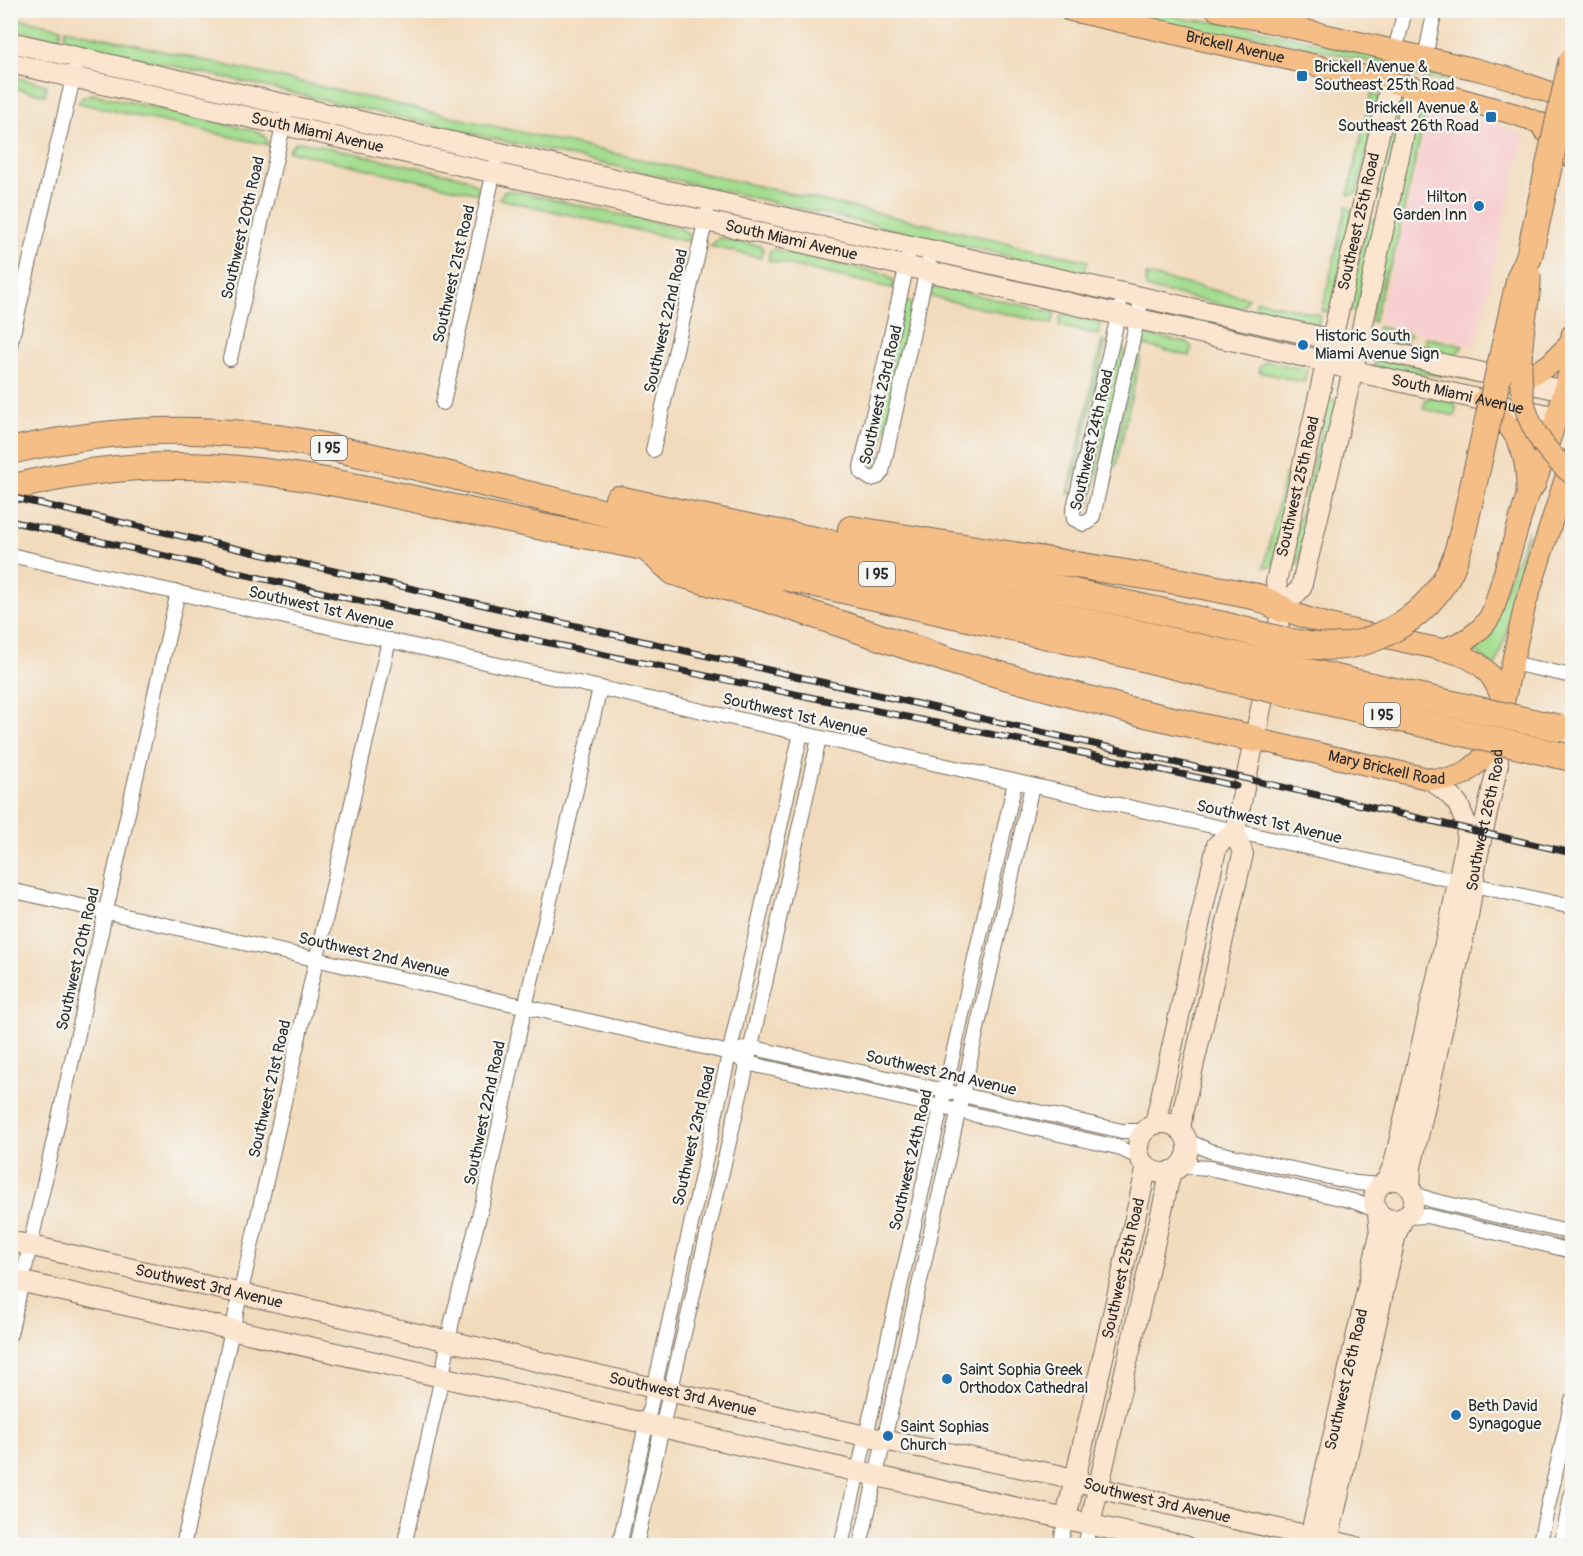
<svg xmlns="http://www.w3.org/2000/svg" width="1583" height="1556" viewBox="0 0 1583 1556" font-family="Pangolin,sans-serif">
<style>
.built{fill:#f7cfd0}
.green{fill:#a4dd8f;stroke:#68845d;stroke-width:1.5}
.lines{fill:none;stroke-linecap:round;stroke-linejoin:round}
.minor-casing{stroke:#71695e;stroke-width:16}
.secondary-casing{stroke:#71695e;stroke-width:22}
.primary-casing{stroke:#71695e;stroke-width:23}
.motorway-casing{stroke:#71695e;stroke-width:28}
.minor{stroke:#fff;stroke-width:14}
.secondary{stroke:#fbe5cf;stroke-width:20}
.primary{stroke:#f5be86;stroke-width:21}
.motorway{stroke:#f5be86;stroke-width:26}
.rail-casing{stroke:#2b2b2b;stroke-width:7}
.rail{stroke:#f6f6f2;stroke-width:4.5;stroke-dasharray:14;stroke-linecap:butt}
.primary-bridge-casing{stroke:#71695e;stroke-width:23;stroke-linecap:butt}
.motorway-bridge-casing{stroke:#71695e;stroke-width:28;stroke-linecap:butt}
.primary-bridge{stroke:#f5be86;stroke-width:21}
.motorway-bridge{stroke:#f5be86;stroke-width:26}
.poi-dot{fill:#1f6fb2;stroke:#f6f6f2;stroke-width:2}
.labels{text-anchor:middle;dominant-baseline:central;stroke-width:4.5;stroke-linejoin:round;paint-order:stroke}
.shield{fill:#f6f6f2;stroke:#686867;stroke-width:1.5}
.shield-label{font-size:15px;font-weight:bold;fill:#2b2b2b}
.street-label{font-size:16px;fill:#2b2b2b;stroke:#f6f6f2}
.poi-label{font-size:16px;fill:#2b2b2b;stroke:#f6f6f2;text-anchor:start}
</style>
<rect width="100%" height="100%" fill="#f6f6f2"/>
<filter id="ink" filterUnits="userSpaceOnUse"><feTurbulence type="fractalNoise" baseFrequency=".0167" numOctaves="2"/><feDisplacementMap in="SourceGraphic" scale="12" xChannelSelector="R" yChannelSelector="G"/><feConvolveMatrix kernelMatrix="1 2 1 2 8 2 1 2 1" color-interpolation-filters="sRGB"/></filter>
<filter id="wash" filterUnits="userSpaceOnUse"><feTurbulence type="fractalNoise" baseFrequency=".008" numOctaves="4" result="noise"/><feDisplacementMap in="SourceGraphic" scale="24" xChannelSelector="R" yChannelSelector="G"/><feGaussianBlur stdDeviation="1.35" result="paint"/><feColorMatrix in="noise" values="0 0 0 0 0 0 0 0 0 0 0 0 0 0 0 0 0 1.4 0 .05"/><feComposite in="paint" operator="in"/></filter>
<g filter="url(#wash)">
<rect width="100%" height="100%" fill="#f2dbbc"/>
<!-- built -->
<path class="built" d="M 1430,108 L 1494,124 L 1524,135 L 1475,346 L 1378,323 L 1390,275 L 1394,267 Z"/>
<!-- green -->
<g class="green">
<path d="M 1113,11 L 1149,11 L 1191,20 L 1234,23 L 1398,62 L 1391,65 L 1380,64 L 1255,35 L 1227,37 Z"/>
<path d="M 11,17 L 62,28 L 59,40 L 11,29 Z"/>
<path d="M 66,29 L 1088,261 L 1084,273 L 64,41 Z"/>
<path d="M 1419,64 L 1488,81 L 1487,83 L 1426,79 L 1398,73 Z"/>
<path d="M 11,76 L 47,85 L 45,95 L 11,87 Z"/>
<path d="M 93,94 L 256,131 L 265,136 L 268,145 L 78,103 L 83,97 Z"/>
<path d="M 1371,94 L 1380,96 L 1357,193 L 1348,195 Z"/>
<path d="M 1400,101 L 1403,103 L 1384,194 L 1377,196 L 1374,194 L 1394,102 Z"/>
<path d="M 1417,106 L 1427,108 L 1392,263 L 1386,273 L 1374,322 L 1370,321 Z"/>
<path d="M 303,142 L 466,178 L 477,186 L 479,194 L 288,151 L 295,143 Z"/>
<path d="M 510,190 L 680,228 L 688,234 L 690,242 L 499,199 L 504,192 Z"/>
<path d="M 1346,206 L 1353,212 L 1330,312 L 1322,311 Z"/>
<path d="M 1370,218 L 1376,221 L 1357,310 L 1351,311 L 1347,309 L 1367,219 Z"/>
<path d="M 719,238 L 761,246 L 763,249 L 761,258 L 710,246 Z"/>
<path d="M 773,249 L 885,274 L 893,280 L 895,289 L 768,260 L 770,251 Z"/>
<path d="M 1147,275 L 1248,298 L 1242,309 L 1147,288 L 1145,282 Z"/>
<path d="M 940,287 L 1053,312 L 1055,314 L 1052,324 L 928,296 L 932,288 Z"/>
<path d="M 1257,300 L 1320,315 L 1318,325 L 1257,312 L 1255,306 Z"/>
<path d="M 908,302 L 911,303 L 913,308 L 877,465 L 873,469 L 870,468 L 868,464 L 903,306 Z"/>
<path d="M 1145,306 L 1310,345 L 1308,350 L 1148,317 L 1143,308 Z"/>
<path d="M 1064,314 L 1101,323 L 1098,335 L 1059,326 L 1061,316 Z"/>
<path d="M 1378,327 L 1411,334 L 1401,346 L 1374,339 Z"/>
<path d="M 1147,335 L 1188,343 L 1192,348 L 1190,356 L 1138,344 L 1140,341 Z"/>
<path d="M 1425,337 L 1463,346 L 1454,357 L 1428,351 Z"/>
<path d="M 1102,340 L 1106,341 L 1071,493 L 1068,493 Z"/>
<path d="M 1121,346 L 1125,352 L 1090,506 L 1084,509 L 1081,503 L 1117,347 Z"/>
<path d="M 1138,347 L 1142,349 L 1116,466 L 1111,465 Z"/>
<path d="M 1377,358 L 1443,372 L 1442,376 L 1378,368 L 1374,364 Z"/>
<path d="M 1266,361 L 1307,370 L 1304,382 L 1259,372 L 1260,366 Z"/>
<path d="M 1429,397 L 1454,403 L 1456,407 L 1455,416 L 1423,409 L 1425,401 Z"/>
<path d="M 1328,398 L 1334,400 L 1337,404 L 1298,565 L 1289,563 Z"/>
<path d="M 1285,474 L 1292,477 L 1272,567 L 1264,567 Z"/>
<path d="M 1528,530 L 1505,638 L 1495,667 L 1476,651 L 1474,647 L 1486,637 Z"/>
</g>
</g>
<g filter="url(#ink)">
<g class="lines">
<defs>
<g id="minor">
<path d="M 1395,51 L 1405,10"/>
<path d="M 1425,57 L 1435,10"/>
<path d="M 908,260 L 861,467 L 862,473 L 871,479 L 878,477 L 882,472 L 931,251"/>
<path d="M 1120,307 L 1073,512 L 1074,519 L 1084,524 L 1089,522 L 1093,516 L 1142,298"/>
<path d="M 10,346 L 75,70"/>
<path d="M 230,359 L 285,118"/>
<path d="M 443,403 L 495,166"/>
<path d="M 653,450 L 707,214"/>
<path d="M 10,555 L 1572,907"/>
<path d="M 1512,663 L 1572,676"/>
<path d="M 10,890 L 730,1053 L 747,1063 L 1117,1147 L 1140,1158"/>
<path d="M 743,1049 L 750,1047 L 1122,1131 L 1145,1131"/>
<path d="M 1186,1140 L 1210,1151 L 1356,1183 L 1381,1185"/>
<path d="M 1180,1166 L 1209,1168 L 1353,1201 L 1376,1210"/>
<path d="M 1413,1193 L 1431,1200 L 1572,1233"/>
<path d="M 1407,1217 L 1427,1216 L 1572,1251"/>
<path d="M 10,1334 L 178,592"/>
<path d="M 183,1546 L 389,640"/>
<path d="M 404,1546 L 442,1377 L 452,1321 L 484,1197 L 521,1024 L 600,688"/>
<path d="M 619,1546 L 801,733"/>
<path d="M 636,1546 L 662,1427 L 745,1074 L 819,738"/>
<path d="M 841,1546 L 1015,782"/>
<path d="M 860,1546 L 1032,786"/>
<path d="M 1060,1546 L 1066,1518"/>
<path d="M 1085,1546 L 1090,1524"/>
<path d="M 1539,1546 L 1572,1400"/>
<path d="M 1561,1546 L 1572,1492"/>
</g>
<g id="secondary">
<path d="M 10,42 L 911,246 L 1564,391"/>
<path id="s1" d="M 10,63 L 1306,357 L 1367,374 L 1557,417"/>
<path d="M 1282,609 L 1301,588 L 1353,370 L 1414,87"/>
<circle cx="1163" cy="1148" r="25"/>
<path d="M 1155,1124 L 1217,845 L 1235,831"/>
<path id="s2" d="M 1180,1130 L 1183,1110 L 1243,854 L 1235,831 L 1282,609 L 1276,582 L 1391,82"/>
<circle cx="1394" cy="1200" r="20"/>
<path d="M 1386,1182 L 1394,1164 L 1451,917 L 1466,842 L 1467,826 L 1458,804 L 1448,793 L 1430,779"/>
<path id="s3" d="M 1410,1187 L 1411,1167 L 1468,917 L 1477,858 L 1498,764 L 1497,732"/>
<path id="s4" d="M 10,1241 L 883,1440 L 1058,1475 L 1114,1492 L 1354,1546"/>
<path d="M 10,1279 L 1185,1546"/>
<path id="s5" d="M 1066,1518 L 1147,1166"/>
<path d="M 1090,1524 L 1171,1171"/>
<path id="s6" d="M 1308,1546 L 1380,1234 L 1378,1213"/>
<path d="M 1327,1546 L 1396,1234 L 1403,1219"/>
</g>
<g id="primary">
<path id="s7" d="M 1069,10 L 1443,94 L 1518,115 L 1572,135"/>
<path d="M 1217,10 L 1475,69 L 1509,78 L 1572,100"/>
<path d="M 1544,130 L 1559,142 L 1572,157"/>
<path d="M 1519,381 L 1549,365 L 1571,343"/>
<path d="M 1483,400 C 1516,429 1528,448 1527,492"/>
<path d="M 1282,609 C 1324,626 1368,633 1411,643 C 1433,648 1459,651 1477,663 C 1491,672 1497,686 1503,700"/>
<path d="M 1441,650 C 1464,642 1482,634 1493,611 L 1527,496 L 1535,484 L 1557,417 L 1572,361 L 1572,335"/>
<path id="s8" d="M 1255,739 L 1430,779 L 1450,779 L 1464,774 L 1479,762 L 1492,745 L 1497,732 L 1525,605 L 1572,458"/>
</g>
<g id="motorway">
<path d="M 10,451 C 86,433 166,426 244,434 C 295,438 346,451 396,462 C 476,481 556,502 637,520 C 830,564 1023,608 1216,651"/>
<path d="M 10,488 C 75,471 145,463 212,467 C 330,474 451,510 568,532 C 693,556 817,584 941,612 C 1031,632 1121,652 1210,675"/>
<path d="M 618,499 L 753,528 L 987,573 L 1223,625"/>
<path d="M 851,529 L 1182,582 L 1258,597 L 1282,609"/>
<path d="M 648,549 L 674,572 L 767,599 L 957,663 L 1129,710 L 1255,739"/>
<path d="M 1554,754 L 1572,758"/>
</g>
</defs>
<!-- minor casing -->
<use href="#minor" class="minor-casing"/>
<!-- secondary casing -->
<use href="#secondary" class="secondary-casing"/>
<!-- primary casing -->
<use href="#primary" class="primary-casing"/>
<!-- motorway casing -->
<use href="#motorway" class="motorway-casing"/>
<!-- minor -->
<use href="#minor" class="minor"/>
<!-- secondary -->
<use href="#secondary" class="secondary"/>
<!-- primary -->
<use href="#primary" class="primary"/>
<!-- motorway -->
<use href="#motorway" class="motorway"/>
<defs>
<g id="rail">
<path d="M 10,497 L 1572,853"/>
<path d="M 10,521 C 156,553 301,588 447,621 C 709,679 973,728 1236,786"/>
</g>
</defs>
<!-- rail casing -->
<use href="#rail" class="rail-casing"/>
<!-- rail -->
<use href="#rail" class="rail"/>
<defs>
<path id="primary-bridge" d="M 1530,275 C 1531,292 1526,310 1524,327 C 1516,390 1520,431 1572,474"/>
<g id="motorway-bridge">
<path d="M 1223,625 C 1254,632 1285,643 1317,646 C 1369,652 1423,620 1448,575 C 1456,560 1460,544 1464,527 L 1520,277 L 1529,257 L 1572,60"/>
<path d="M 1216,651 L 1559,728"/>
<path d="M 1210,675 L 1554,754"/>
</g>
</defs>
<!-- primary-bridge casing -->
<use href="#primary-bridge" class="primary-bridge-casing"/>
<!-- motorway-bridge casing -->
<use href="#motorway-bridge" class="motorway-bridge-casing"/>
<!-- primary-bridge -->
<use href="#primary-bridge" class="primary-bridge"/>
<!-- motorway-bridge -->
<use href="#motorway-bridge" class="motorway-bridge"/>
</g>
</g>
<!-- markers -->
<g class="poi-dot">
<rect x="1296" y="70" width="12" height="12" rx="3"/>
<rect x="1485" y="111" width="12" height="12" rx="3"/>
<circle cx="1479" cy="206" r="6"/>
<circle cx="1303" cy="345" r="6"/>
<circle cx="947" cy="1379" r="6"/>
<circle cx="1456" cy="1415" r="6"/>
<circle cx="888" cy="1436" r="6"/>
</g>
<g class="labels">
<!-- shield labels -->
<g class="shield">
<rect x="311" y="436" width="36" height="24" rx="4.5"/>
<rect x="859" y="562" width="36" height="24" rx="4.5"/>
<rect x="1364" y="703" width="36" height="24" rx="4.5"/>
</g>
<g class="shield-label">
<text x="329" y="448">I 95</text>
<text x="877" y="574">I 95</text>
<text x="1382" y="715">I 95</text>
</g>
<!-- street labels -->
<g class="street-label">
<text stroke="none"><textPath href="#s7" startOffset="170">Brickell Avenue</textPath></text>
<text stroke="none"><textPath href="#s1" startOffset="315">South Miami Avenue</textPath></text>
<text stroke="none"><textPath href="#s2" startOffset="932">Southeast 25th Road</textPath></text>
<text transform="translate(243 228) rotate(-77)">Southwest 20th Road</text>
<text stroke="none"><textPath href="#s1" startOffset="801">South Miami Avenue</textPath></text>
<text transform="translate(454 274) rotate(-77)">Southwest 21st Road</text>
<text transform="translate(666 321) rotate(-77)">Southwest 22nd Road</text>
<text stroke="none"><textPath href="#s1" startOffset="1485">South Miami Avenue</textPath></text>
<text transform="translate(881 395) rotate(-77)">Southwest 23rd Road</text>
<text transform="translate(1092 440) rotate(-77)">Southwest 24th Road</text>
<text stroke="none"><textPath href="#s2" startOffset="660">Southwest 25th Road</textPath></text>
<text transform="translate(321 608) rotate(13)">Southwest 1st Avenue</text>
<text transform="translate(795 715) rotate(13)">Southwest 1st Avenue</text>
<text stroke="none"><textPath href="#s8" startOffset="135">Mary Brickell Road</textPath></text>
<text stroke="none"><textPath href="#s3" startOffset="375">Southwest 26th Road</textPath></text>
<text transform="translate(1269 822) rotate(13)">Southwest 1st Avenue</text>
<text transform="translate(374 955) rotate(13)">Southwest 2nd Avenue</text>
<text transform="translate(78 959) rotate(-77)">Southwest 20th Road</text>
<text transform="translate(941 1073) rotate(13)">Southwest 2nd Avenue</text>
<text transform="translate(270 1089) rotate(-77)">Southwest 21st Road</text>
<text transform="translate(485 1113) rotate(-78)">Southwest 22nd Road</text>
<text transform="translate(694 1136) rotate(-77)">Southwest 23rd Road</text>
<text transform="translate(911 1160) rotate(-77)">Southwest 24th Road</text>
<text stroke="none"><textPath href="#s5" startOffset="256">Southwest 25th Road</textPath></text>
<text stroke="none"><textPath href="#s4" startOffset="204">Southwest 3rd Avenue</textPath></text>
<text stroke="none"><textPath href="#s6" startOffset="171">Southwest 26th Road</textPath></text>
<text stroke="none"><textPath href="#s4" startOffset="690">Southwest 3rd Avenue</textPath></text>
<text stroke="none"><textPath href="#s4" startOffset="1176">Southwest 3rd Avenue</textPath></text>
</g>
<!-- poi labels -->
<g class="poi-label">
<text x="1314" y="67">Brickell Avenue &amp;<tspan x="1314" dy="18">Southeast 25th Road</tspan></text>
<text x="1479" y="108" text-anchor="end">Brickell Avenue &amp;<tspan x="1479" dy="18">Southeast 26th Road</tspan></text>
<text x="1467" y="197" text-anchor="end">Hilton<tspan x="1467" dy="18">Garden Inn</tspan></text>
<text x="1315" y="336">Historic South<tspan x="1315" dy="18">Miami Avenue Sign</tspan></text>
<text x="959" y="1370">Saint Sophia Greek<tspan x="959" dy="18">Orthodox Cathedral</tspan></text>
<text x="1468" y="1406">Beth David<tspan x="1468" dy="18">Synagogue</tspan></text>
<text x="900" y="1427">Saint Sophias<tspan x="900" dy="18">Church</tspan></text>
</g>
</g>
<!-- margin -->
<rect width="1583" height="1556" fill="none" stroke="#f6f6f2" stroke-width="36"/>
</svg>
